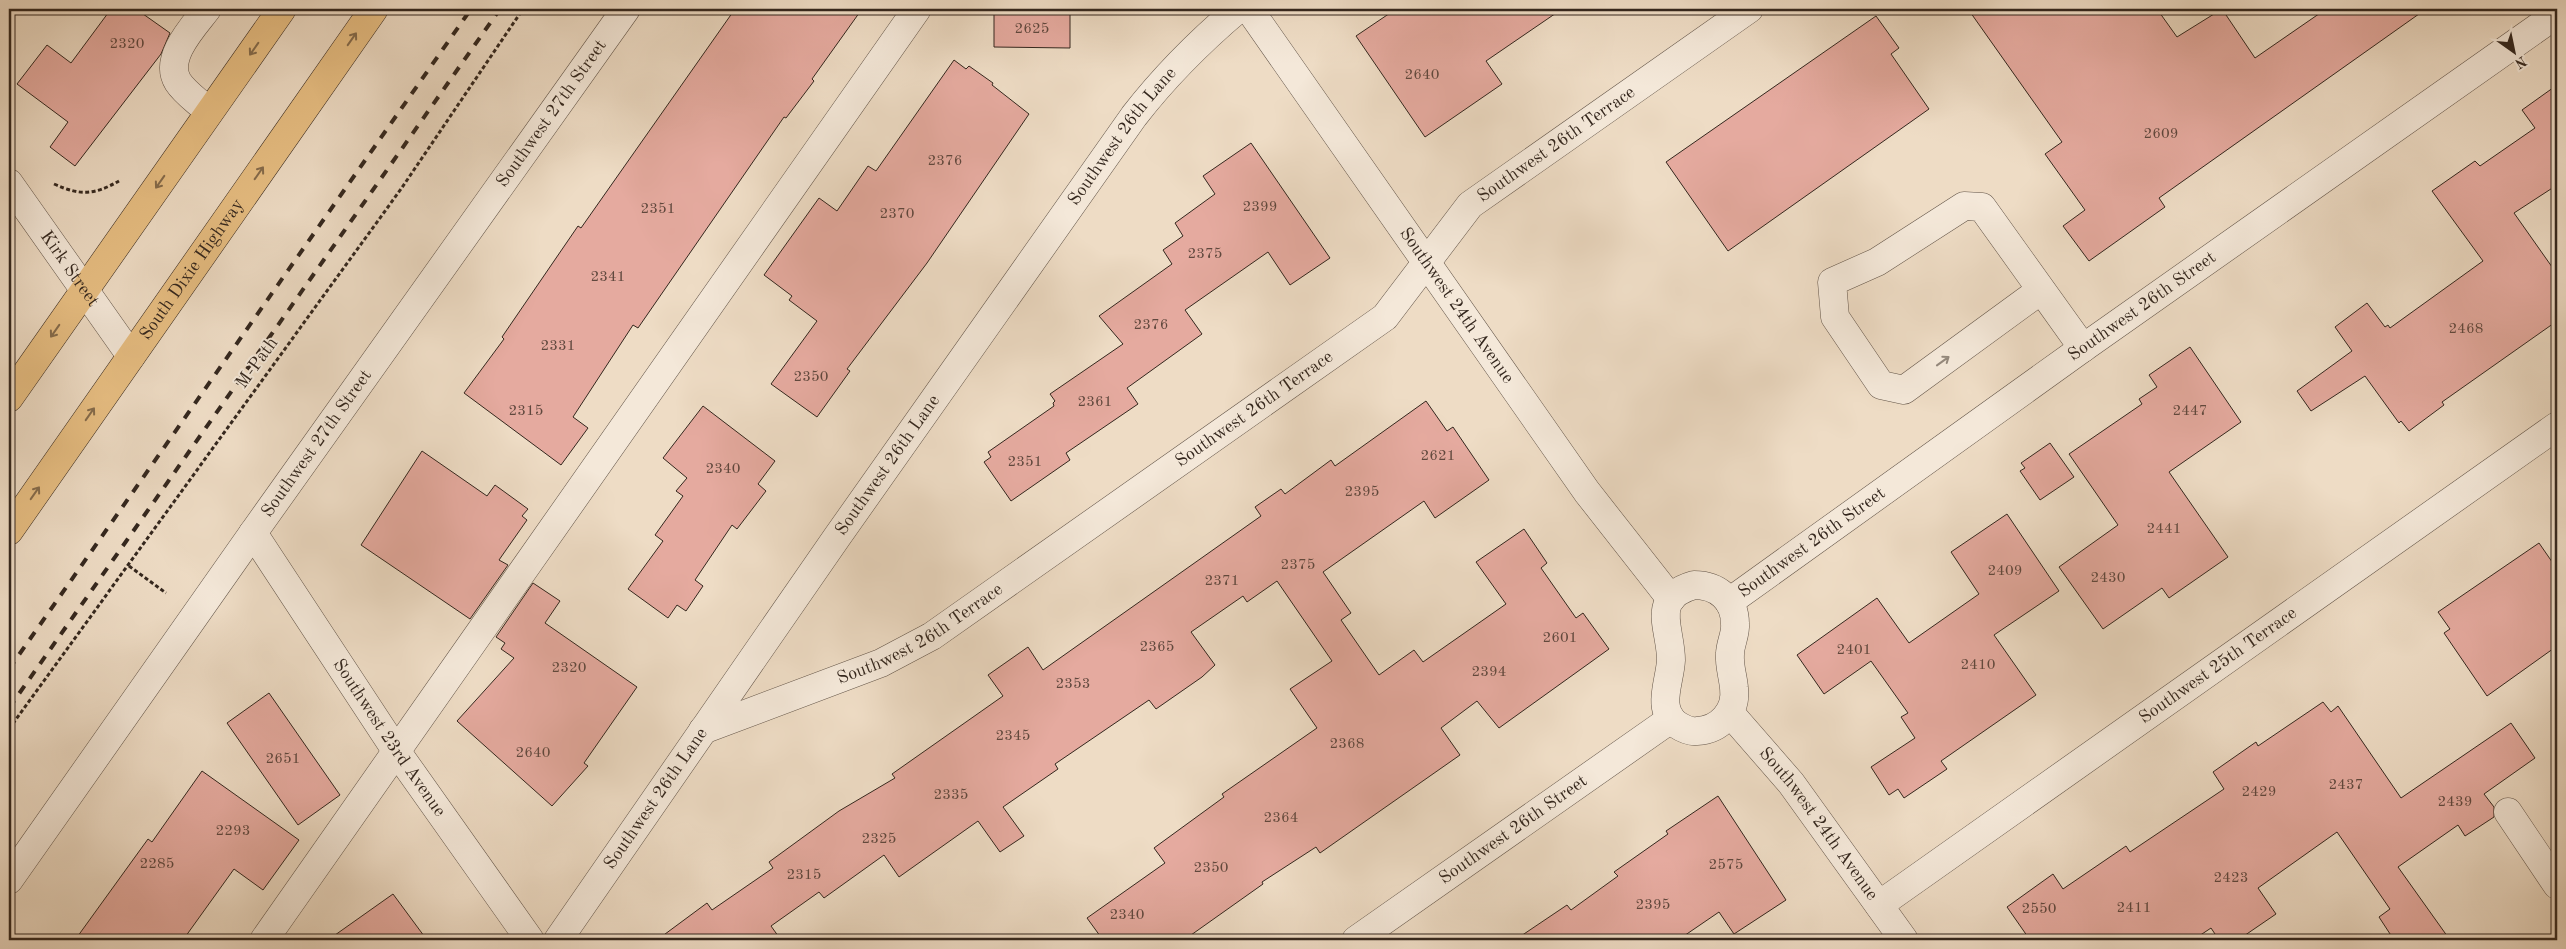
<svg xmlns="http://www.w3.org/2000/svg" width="2566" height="949" viewBox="0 0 2566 949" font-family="'Old Standard TT',serif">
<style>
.building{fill:#e5aa9f;stroke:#34271e}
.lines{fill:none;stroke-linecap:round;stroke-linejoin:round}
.minor-casing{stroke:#625448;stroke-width:29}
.highway-casing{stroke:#34271e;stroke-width:29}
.path{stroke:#34271e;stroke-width:3;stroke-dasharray:4 2.5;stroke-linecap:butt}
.minor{stroke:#f4e8d9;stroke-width:28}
.highway{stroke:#e7be82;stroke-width:28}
.rail{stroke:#34271e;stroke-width:4;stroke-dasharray:9 9;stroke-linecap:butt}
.oneway{stroke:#856b4b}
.oneway2{stroke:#94887c}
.labels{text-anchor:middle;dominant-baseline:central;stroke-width:4;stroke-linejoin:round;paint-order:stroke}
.number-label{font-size:15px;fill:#60483e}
.street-label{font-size:18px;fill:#34271e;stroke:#f4e8d9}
</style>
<rect width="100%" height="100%" fill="#eedcc5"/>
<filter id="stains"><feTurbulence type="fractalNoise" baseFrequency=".004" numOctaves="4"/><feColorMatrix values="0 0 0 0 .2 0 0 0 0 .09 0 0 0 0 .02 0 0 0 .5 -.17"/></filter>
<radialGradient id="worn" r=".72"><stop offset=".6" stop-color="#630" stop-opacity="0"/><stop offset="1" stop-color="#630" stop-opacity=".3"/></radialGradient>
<!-- building -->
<g class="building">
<path d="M 111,9 L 136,9 L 170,33 L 161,54 L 75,166 L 50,147 L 68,122 L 17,84 L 47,45 L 71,63 Z"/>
<path d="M 735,9 L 862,9 L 812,79 L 814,81 L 786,118 L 784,117 L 638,328 L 633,325 L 573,417 L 588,428 L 561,465 L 464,393 L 504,339 L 502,337 L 578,226 L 581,228 Z"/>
<path d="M 994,9 L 1070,9 L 1070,48 L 994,47 Z"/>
<path d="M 1396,9 L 1562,9 L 1486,61 L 1502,84 L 1425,137 L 1356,36 Z"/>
<path d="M 1968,9 L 2157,9 L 2177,37 L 2222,9 L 2255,58 L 2326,9 L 2426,9 L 2159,198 L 2165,207 L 2089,261 L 2063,226 L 2085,210 L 2045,154 L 2062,142 Z"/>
<path d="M 1876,16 L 1899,48 L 1891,54 L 1929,109 L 1728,251 L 1666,162 Z"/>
<path d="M 954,60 L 966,69 L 969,66 L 993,83 L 992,85 L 1029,114 L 927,263 L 847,369 L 850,371 L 817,417 L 771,384 L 817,321 L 789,300 L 792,296 L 764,275 L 819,198 L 837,211 L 868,166 L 876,171 Z"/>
<path d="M 2557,85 L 2557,185 L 2514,213 L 2557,274 L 2557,321 L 2442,402 L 2444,405 L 2409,431 L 2401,421 L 2399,423 L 2365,376 L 2311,411 L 2297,391 L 2352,351 L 2335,327 L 2367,303 L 2385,327 L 2388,325 L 2390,328 L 2483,261 L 2432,191 L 2475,161 L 2480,166 L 2535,128 L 2522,110 Z"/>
<path d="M 1251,143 L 1330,258 L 1290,285 L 1268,252 L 1185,310 L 1202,334 L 1127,388 L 1138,404 L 1066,453 L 1070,460 L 1011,501 L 984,462 L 991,457 L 988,452 L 1054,406 L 1053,403 L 1055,401 L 1050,394 L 1123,344 L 1099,316 L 1172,264 L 1163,250 L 1183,236 L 1175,223 L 1215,194 L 1203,176 Z"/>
<path d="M 2190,347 L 2241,422 L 2169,472 L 2228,557 L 2169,598 L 2162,588 L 2103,629 L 2059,567 L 2118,525 L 2069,454 L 2142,404 L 2139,399 L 2157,387 L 2149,375 Z"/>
<path d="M 1426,401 L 1447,431 L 1453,427 L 1489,480 L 1435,518 L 1424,501 L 1323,572 L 1351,613 L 1341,620 L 1379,675 L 1414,650 L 1423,662 L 1506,604 L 1476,562 L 1524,529 L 1547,563 L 1541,568 L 1576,618 L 1583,613 L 1609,649 L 1499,728 L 1477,701 L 1441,728 L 1460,755 L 1320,853 L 1316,847 L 1262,882 L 1263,884 L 1184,940 L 1103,940 L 1087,918 L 1165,863 L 1154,848 L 1224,797 L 1222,794 L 1317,728 L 1290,689 L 1332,661 L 1277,581 L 1247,602 L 1243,596 L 1191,632 L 1215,665 L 1202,677 L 1156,709 L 1149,700 L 1055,764 L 1058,769 L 1003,807 L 1024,836 L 1000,852 L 978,821 L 899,877 L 884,855 L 824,898 L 819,892 L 771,926 L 781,940 L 657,940 L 707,903 L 712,910 L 773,868 L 769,862 L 839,811 L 895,778 L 892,774 L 1003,696 L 988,675 L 1028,647 L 1043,670 L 1261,516 L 1255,507 L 1281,489 L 1285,494 L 1331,460 L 1335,466 Z"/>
<path d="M 703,406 L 775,461 L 758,484 L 766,491 L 737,529 L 732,525 L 695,580 L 703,586 L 686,611 L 677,605 L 668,618 L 628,589 L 663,541 L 655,535 L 683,496 L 676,491 L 687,478 L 663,458 Z"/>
<path d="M 2050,443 L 2074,477 L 2040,500 L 2020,471 L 2025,468 L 2021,463 Z"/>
<path d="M 422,451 L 487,496 L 495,485 L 528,509 L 522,516 L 527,520 L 499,560 L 508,565 L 470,619 L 361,545 Z"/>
<path d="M 2007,514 L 2059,591 L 1994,635 L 2036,695 L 1941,761 L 1947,769 L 1904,798 L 1898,789 L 1889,795 L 1871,767 L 1915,738 L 1901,717 L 1908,713 L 1871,661 L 1824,694 L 1797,655 L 1877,598 L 1909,643 L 1979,594 L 1951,552 Z"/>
<path d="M 2539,543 L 2557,569 L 2557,646 L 2487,696 L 2444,633 L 2450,629 L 2438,612 Z"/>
<path d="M 533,583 L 560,601 L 545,623 L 637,687 L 584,763 L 588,766 L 552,806 L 457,721 L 514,658 L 501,649 L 505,643 L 496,637 Z"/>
<path d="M 269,693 L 340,795 L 298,825 L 227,723 Z"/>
<path d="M 2323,702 L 2331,712 L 2338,706 L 2401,798 L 2511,723 L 2535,758 L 2484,794 L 2494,807 L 2494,817 L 2465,836 L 2458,825 L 2398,867 L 2450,940 L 2394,940 L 2379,917 L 2390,909 L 2337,832 L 2258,888 L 2276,914 L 2238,940 L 2219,940 L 2211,928 L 2193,940 L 2030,940 L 2007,907 L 2053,874 L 2063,889 L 2126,846 L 2130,852 L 2224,789 L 2213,772 L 2256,742 L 2258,746 Z"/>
<path d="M 202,771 L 299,840 L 263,890 L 234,869 L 183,940 L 75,940 L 148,839 L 152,842 Z"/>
<path d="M 1718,796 L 1786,900 L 1734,934 L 1719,912 L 1678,940 L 1515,940 L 1567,905 L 1571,910 L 1618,876 L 1614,872 L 1668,834 L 1666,831 Z"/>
<path d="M 393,894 L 427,940 L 328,940 Z"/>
</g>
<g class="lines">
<defs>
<g id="minor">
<path d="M 207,9 C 194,26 163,58 178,82 C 185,93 199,102 209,112"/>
<path id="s1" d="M 1249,9 L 1587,492 L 1671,599"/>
<path id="s2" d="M 9,183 L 131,356"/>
<path d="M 2041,290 L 1904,390 L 1881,385 L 1835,317 L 1832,282 L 1877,262 L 1964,206 L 1982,207 L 2083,348"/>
<path id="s3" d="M 253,533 L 397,752 L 530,940"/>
<path d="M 1694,585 C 1717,585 1735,599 1735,624 C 1736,634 1730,644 1730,654 C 1729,666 1733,676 1734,688 C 1737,711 1720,730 1697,731 C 1690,732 1682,728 1676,724 C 1656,708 1670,682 1671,660 C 1671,628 1649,598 1694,585 Z"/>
<path id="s4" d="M 1729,602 L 2083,348 L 2557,14"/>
<path id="s5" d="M 1730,713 L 1791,783 L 1904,940"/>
<path id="s6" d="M 703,730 L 881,663 L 932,636 L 1385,317 L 1470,205 L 1749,9"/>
<path d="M 2508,812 L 2557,885"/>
<path id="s7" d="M 9,880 L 253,533 L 626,9"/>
<path id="s8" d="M 1879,905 L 2557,426"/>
<path d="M 264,940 L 917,9"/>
<path id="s9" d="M 558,940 L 837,537 L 1134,116 C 1165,76 1199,42 1238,9"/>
<path id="s10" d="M 1356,940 L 1671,719"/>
</g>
<g id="highway">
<path d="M 9,398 L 282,9"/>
<path id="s11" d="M 9,531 L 374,9"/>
</g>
</defs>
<!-- minor casing -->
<use href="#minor" class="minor-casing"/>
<!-- highway casing -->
<use href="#highway" class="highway-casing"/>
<!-- path -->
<g class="path">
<path d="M 54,184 C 81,196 94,195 119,181"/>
<path d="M 129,566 L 166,593"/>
<path d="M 9,729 L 401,189 L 523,9"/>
</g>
<!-- minor -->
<use href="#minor" class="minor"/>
<!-- highway -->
<use href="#highway" class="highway"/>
<!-- rail -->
<g class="rail">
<path d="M 9,669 L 471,9"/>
<path d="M 9,708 L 500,9"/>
</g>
</g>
<!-- one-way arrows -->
<defs><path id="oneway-shaft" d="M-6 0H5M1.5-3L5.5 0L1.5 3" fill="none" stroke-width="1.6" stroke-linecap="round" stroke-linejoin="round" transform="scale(1.25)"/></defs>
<g class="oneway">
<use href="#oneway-shaft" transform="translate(352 39) rotate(-55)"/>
<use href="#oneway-shaft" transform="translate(254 49) rotate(125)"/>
<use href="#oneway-shaft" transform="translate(259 173) rotate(-55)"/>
<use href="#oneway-shaft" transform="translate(160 182) rotate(125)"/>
<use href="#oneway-shaft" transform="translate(55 331) rotate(125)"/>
<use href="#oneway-shaft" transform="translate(90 414) rotate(-55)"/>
<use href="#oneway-shaft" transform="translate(35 493) rotate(-55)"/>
</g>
<use class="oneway2" href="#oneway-shaft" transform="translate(1943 361) rotate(-36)"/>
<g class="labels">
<!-- number labels -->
<g class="number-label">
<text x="1032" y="29">2625</text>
<text x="127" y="44">2320</text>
<text x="1422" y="75">2640</text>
<text x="2161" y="134">2609</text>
<text x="945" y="161">2376</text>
<text x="1260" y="207">2399</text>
<text x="658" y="209">2351</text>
<text x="897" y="214">2370</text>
<text x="1205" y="254">2375</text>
<text x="608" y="277">2341</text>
<text x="1151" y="325">2376</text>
<text x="2466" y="329">2468</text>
<text x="558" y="346">2331</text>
<text x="811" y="377">2350</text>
<text x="1095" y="402">2361</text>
<text x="526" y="411">2315</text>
<text x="2190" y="411">2447</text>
<text x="1438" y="456">2621</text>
<text x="1025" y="462">2351</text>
<text x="723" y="469">2340</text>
<text x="1362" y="492">2395</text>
<text x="2164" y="529">2441</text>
<text x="1298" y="565">2375</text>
<text x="2005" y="571">2409</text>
<text x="2108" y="578">2430</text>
<text x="1222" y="581">2371</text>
<text x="1560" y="638">2601</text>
<text x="1157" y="647">2365</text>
<text x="1854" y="650">2401</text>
<text x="1978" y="665">2410</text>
<text x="569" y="668">2320</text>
<text x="1489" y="672">2394</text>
<text x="1073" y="684">2353</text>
<text x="1013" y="736">2345</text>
<text x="1347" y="744">2368</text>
<text x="533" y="753">2640</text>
<text x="283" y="759">2651</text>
<text x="2346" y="785">2437</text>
<text x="2259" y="792">2429</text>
<text x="951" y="795">2335</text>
<text x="2455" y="802">2439</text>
<text x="1281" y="818">2364</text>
<text x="233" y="831">2293</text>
<text x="879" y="839">2325</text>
<text x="157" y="864">2285</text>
<text x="1726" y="865">2575</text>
<text x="1211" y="868">2350</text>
<text x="804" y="875">2315</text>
<text x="2231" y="878">2423</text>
<text x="1653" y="905">2395</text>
<text x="2134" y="908">2411</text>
<text x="2039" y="909">2550</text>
<text x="1127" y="915">2340</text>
</g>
<!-- street labels -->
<g class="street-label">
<text stroke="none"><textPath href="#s7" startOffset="939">Southwest 27th Street</textPath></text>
<text stroke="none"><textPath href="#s9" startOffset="982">Southwest 26th Lane</textPath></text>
<text stroke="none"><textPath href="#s6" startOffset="1048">Southwest 26th Terrace</textPath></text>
<text stroke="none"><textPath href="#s2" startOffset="105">Kirk Street</textPath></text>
<text stroke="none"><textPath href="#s11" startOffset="319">South Dixie Highway</textPath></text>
<text stroke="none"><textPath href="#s1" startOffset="362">Southwest 24th Avenue</textPath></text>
<text stroke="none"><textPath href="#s4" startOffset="508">Southwest 26th Street</textPath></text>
<text transform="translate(257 363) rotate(-54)">M-Path</text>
<text stroke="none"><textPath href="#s6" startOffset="642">Southwest 26th Terrace</textPath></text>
<text stroke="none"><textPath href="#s7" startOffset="534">Southwest 27th Street</textPath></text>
<text stroke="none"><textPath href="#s9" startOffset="578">Southwest 26th Lane</textPath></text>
<text stroke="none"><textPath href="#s4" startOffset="102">Southwest 26th Street</textPath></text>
<text stroke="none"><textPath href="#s6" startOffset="238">Southwest 26th Terrace</textPath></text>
<text stroke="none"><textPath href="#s8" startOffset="415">Southwest 25th Terrace</textPath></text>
<text stroke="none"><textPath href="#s3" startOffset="246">Southwest 23rd Avenue</textPath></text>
<text stroke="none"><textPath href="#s9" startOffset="172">Southwest 26th Lane</textPath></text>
<text stroke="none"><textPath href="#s5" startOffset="142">Southwest 24th Avenue</textPath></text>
<text stroke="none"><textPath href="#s10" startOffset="192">Southwest 26th Street</textPath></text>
</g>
</g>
<!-- margin -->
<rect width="2566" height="949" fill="none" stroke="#eedcc5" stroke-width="30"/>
<rect x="10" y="10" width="2546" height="929" fill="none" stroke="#34271e" stroke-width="2.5"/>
<rect x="15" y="15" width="2536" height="919" fill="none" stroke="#34271e"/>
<!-- north arrow -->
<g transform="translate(2514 52) rotate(147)" stroke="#f4e8d9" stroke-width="4" paint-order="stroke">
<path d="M0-4L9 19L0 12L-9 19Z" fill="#34271e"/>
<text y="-8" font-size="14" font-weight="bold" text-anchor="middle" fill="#34271e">N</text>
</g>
<rect width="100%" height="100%" filter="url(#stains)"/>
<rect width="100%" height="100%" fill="url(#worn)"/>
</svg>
